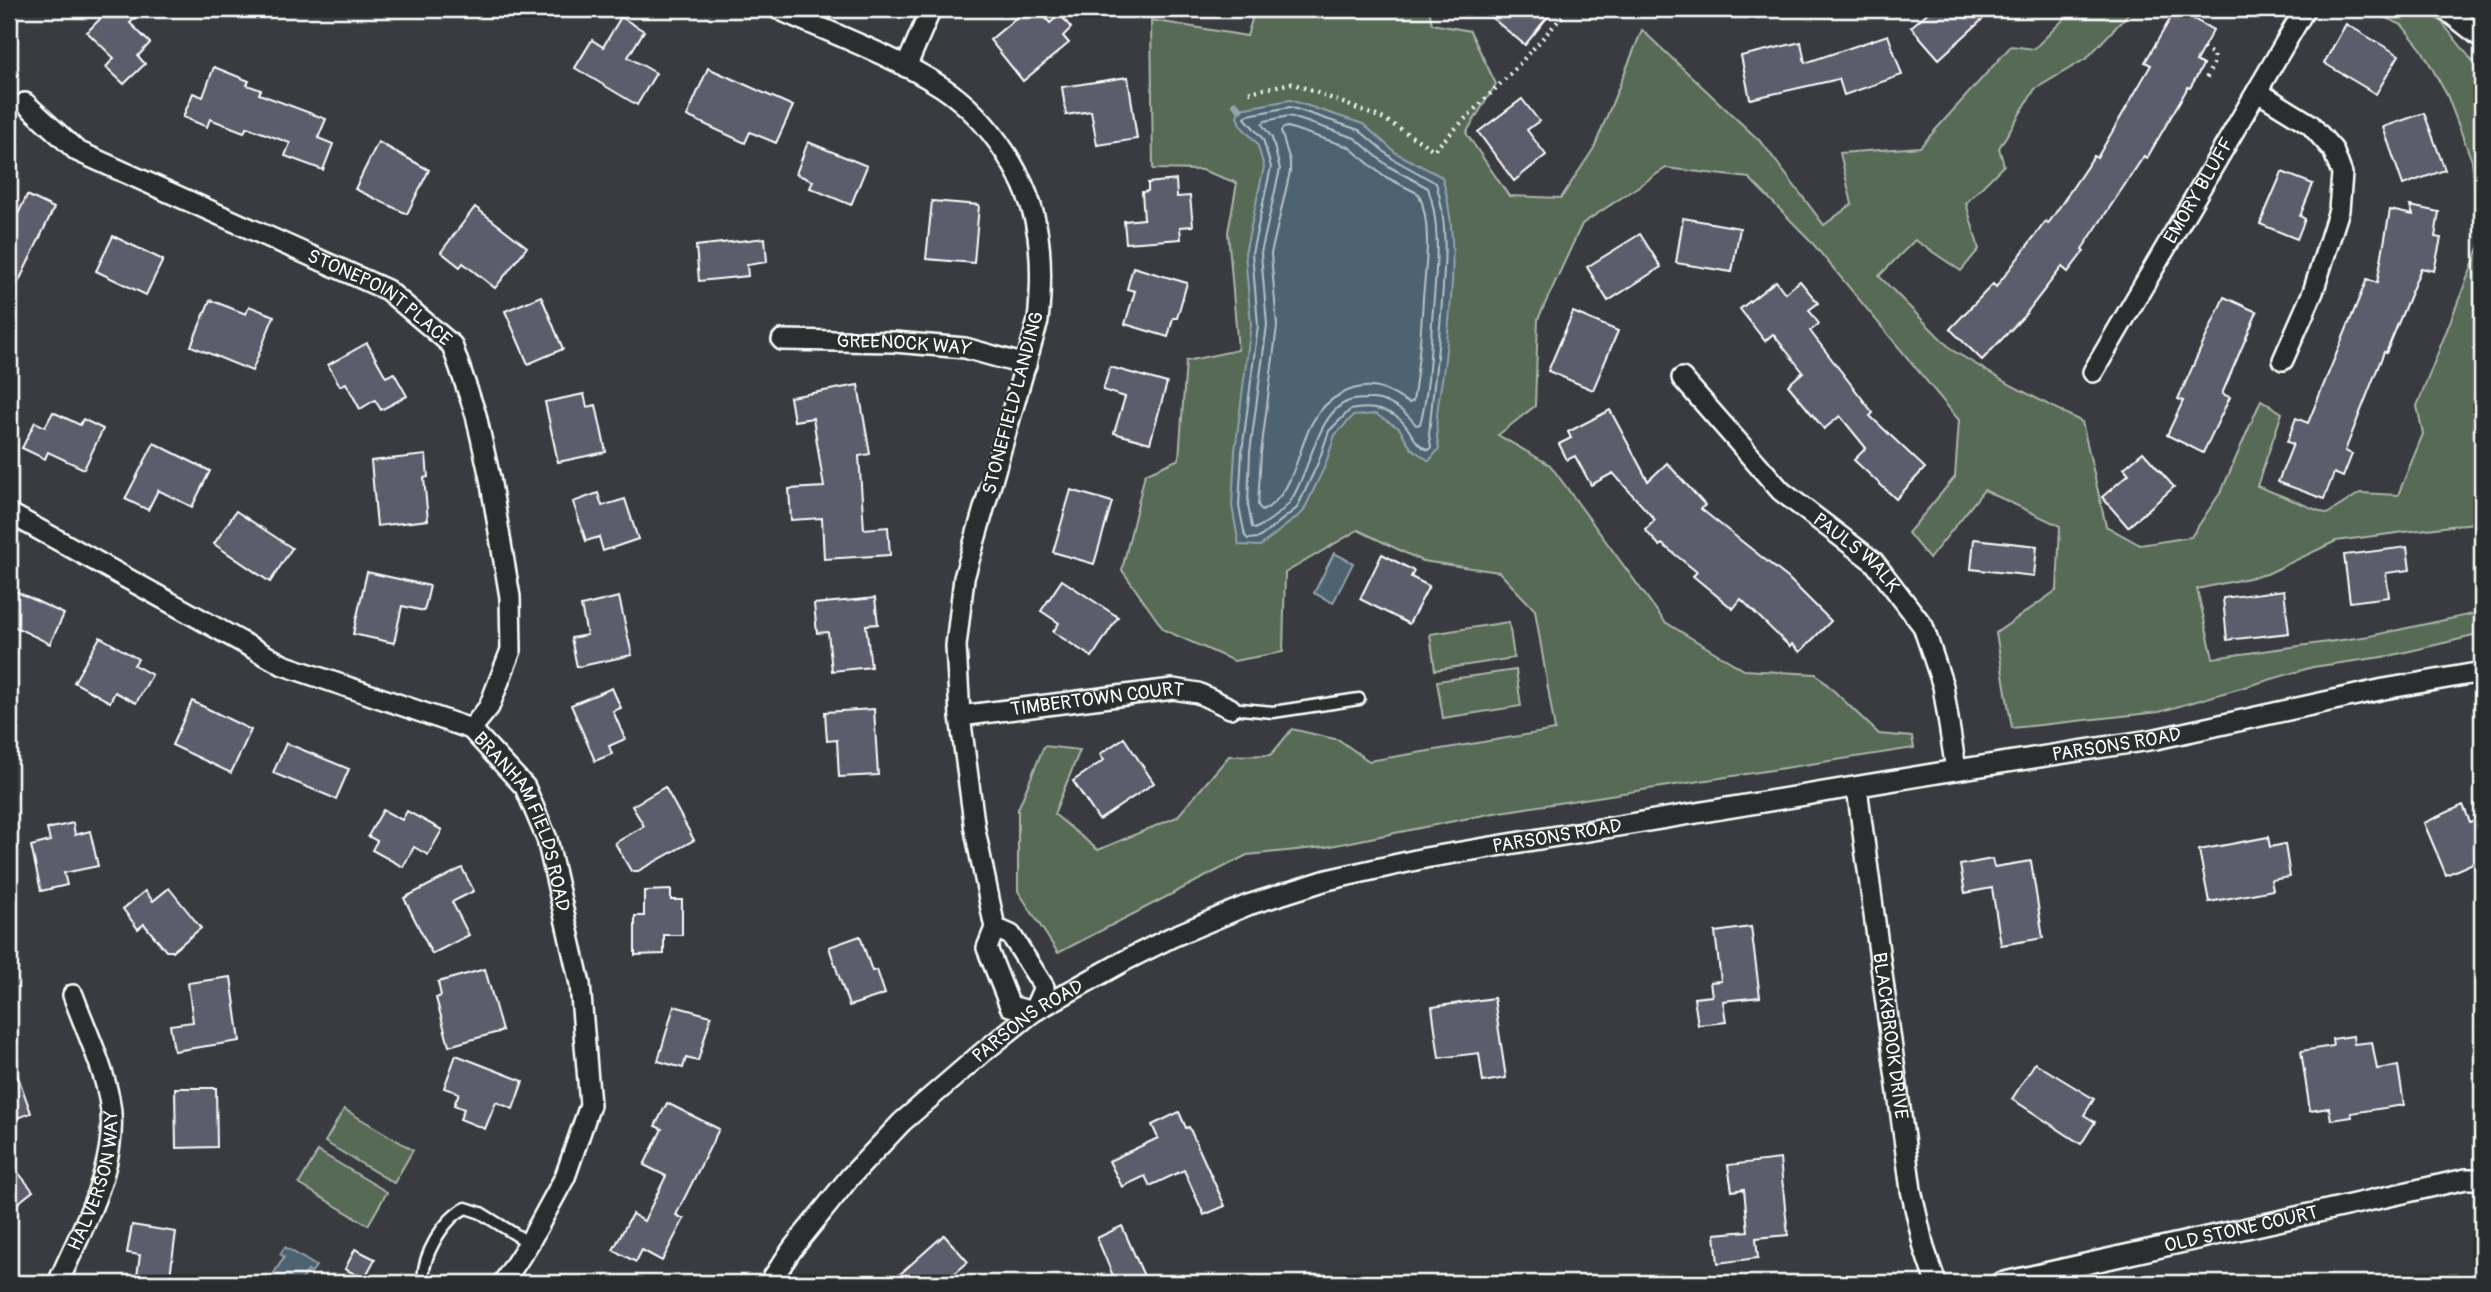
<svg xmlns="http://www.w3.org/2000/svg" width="2491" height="1292" viewBox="0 0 2491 1292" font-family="Pangolin,sans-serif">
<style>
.green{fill:#576b56;stroke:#abb5aa;stroke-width:2}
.water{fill:#4d6471;stroke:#94a2aa;stroke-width:2}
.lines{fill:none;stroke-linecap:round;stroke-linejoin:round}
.shore{stroke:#b8c1c6;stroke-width:2}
.stream{stroke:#94a2aa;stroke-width:7}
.building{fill:#5c5b6d;stroke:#fff;stroke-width:2}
.lane-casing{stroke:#fff;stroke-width:15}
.street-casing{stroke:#fff;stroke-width:24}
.path{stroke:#fff;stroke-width:4.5;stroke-dasharray:2 5;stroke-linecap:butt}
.lane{stroke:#2a2d2e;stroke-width:10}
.street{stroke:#2a2d2e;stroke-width:19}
.labels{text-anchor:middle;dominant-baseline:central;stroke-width:5;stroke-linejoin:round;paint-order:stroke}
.street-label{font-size:19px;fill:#fff;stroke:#2a2d2e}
</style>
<rect width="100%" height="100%" fill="#393b41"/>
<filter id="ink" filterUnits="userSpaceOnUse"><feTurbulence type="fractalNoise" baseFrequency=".0143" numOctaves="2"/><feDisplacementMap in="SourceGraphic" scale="14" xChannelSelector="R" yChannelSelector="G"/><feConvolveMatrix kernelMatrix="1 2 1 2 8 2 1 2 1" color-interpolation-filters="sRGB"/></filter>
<g filter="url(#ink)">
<!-- green -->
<g class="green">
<path d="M 1255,9 L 1429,9 L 1432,24 L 1470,31 L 1496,84 L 1466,133 L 1509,196 L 1561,198 L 1594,148 L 1642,30 L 1763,144 L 1824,225 L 1852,204 L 1840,153 L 1920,147 L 2011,46 L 2034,49 L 2074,9 L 2133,9 L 2087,58 L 2035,89 L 1999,148 L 2004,165 L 1966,203 L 1979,249 L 1961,271 L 1915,240 L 1879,276 L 1952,350 L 2005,382 L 2082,422 L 2106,526 L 2140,545 L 2191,537 L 2222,490 L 2261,400 L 2282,413 L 2257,486 L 2327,514 L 2360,493 L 2398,495 L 2423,434 L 2417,406 L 2481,243 L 2472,161 L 2447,95 L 2422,50 L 2402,25 L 2366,9 L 2415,9 L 2440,20 L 2482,73 L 2482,483 L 2473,523 L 2336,541 L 2267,574 L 2197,589 L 2213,658 L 2370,636 L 2482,612 L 2482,634 L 2389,656 L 2313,667 L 2159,712 L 2012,728 L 1996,633 L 2057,590 L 2060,526 L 1984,490 L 1929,559 L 1908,533 L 1955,477 L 1959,420 L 1809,239 L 1749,178 L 1666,168 L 1582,224 L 1538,319 L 1535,406 L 1498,435 L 1550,465 L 1665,622 L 1744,670 L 1816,674 L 1879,734 L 1912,737 L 1914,748 L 1494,813 L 1326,847 L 1247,855 L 1058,953 L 1018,891 L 1018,809 L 1044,746 L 1080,750 L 1054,814 L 1098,850 L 1177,817 L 1229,756 L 1271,755 L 1292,729 L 1339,740 L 1369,761 L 1555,730 L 1535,610 L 1499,572 L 1422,561 L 1358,530 L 1285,573 L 1283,652 L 1234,661 L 1164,630 L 1122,570 L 1145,474 L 1179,459 L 1186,361 L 1238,350 L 1228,232 L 1237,183 L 1202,170 L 1153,169 L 1151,20 L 1247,36 Z"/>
<path d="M 1509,622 L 1514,658 L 1435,670 L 1430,634 Z"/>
<path d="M 1516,670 L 1521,706 L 1443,718 L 1437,681 Z"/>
<path d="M 344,1109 L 413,1150 L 394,1183 L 325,1142 Z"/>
<path d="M 318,1151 L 387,1192 L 368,1225 L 299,1184 Z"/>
</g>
<!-- water -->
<g class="water">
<path d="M 1290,100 L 1363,124 L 1396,153 L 1442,177 C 1459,235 1452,299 1445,359 C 1442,388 1432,420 1439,449 L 1429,461 L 1411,448 L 1399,428 L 1375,414 L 1353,416 L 1335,435 L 1325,466 L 1303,512 L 1260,546 L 1239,545 L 1232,506 L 1235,451 L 1251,324 L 1245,253 L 1264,167 L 1257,143 L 1240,125 L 1237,116 L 1240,109 Z"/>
<path d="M 1334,553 L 1353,563 L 1333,603 L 1314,593 Z"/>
<path d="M 285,1247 L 316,1266 L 311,1273 L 308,1271 L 300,1283 L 268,1283 L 284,1257 L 280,1254 Z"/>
</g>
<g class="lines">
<!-- shore -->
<g class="shore">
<path d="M 1290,107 L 1359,130 L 1393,159 L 1436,183 C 1448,222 1445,260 1442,301 C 1439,346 1433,390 1429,435 L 1431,447 L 1429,450 C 1417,446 1413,436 1406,426 C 1394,409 1369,406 1350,410 L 1329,431 L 1318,463 L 1297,508 L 1259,538 L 1248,539 L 1245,536 L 1239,506 L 1242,452 L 1258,325 L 1252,253 L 1271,167 L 1263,139 L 1245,118 L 1248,115 Z"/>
<path d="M 1289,116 L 1355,138 L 1388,166 L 1428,188 C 1443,231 1435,277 1432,322 C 1430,355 1429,392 1420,424 L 1416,425 C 1407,412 1386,398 1370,399 C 1363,399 1355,399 1349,401 C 1316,412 1309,477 1289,503 C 1281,513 1266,523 1255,529 L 1252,527 L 1248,505 L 1250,452 L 1267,325 L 1261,253 L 1280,169 L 1272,138 L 1262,124 L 1265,121 Z"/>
<path d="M 1288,127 L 1349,147 L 1382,175 L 1419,194 C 1432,226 1426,264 1423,298 C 1421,332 1419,367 1413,401 L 1409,403 C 1401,399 1393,393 1385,390 C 1357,379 1325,398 1312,423 C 1296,452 1295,494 1262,511 L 1258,505 L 1261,453 L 1277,326 L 1271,254 L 1290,172 L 1290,161 L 1281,131 L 1283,128 Z"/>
</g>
<!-- stream -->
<path class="stream" d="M 1235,104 L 1240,109"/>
</g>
<!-- building -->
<g class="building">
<path d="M 110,9 L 144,9 L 130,23 L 150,43 L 138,56 L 145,64 L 124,84 L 106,67 L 114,58 L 87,32 Z"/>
<path d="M 1027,9 L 1038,9 L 1050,23 L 1060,14 L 1071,28 L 1063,36 L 1069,43 L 1023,81 L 990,40 Z"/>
<path d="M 1481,9 L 1554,9 L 1525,45 Z"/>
<path d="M 1932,9 L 1994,9 L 1939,59 L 1911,27 Z"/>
<path d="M 2176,9 L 2213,30 L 2196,61 L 2203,65 L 2197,76 L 2190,88 L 2188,87 L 2147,158 L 2144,156 L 2082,249 L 2084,251 L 2068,272 L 2062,267 L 2024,316 L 1982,360 L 1950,329 L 1993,284 L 1996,287 L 2046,221 L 2048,224 L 2094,156 L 2097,158 L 2151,65 L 2145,62 Z"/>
<path d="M 621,17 L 644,31 L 628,57 L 656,73 L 637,105 L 575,68 L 592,40 L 603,47 Z"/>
<path d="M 2346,24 L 2399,55 L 2376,94 L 2324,63 Z"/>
<path d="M 1888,35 L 1902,75 L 1844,95 L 1839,79 L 1750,99 L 1741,56 L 1801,42 L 1805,63 Z"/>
<path d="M 214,67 L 249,81 L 247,85 L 261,90 L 259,94 L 326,119 L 318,138 L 333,144 L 323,170 L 285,156 L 290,143 L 247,127 L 244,132 L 210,119 L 207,127 L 183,117 L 193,93 L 203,97 Z"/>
<path d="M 708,68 L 793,106 L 776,143 L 750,132 L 745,143 L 687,116 Z"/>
<path d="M 1128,77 L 1137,139 L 1097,145 L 1091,111 L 1066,115 L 1062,87 Z"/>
<path d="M 1522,99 L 1539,121 L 1527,130 L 1546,155 L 1514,181 L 1478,132 Z"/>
<path d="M 2424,113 L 2445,170 L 2403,185 L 2383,127 Z"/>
<path d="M 378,142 L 429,170 L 407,214 L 355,189 Z"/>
<path d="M 808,142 L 867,166 L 851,205 L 810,188 L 813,181 L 796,174 Z"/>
<path d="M 2282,172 L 2313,184 L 2300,216 L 2305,219 L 2297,239 L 2260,224 Z"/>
<path d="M 1176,180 L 1177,197 L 1190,196 L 1193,226 L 1180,227 L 1181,239 L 1126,243 L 1124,221 L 1144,219 L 1142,192 L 1148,191 L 1148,183 Z"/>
<path d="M 27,195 L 54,208 L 9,302 L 9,233 Z"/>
<path d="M 932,201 L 979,205 L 974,263 L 926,259 Z"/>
<path d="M 2410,206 L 2439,212 L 2435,237 L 2441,238 L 2434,271 L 2421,268 L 2386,353 L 2384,352 L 2345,451 L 2352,454 L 2343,477 L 2334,473 L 2324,499 L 2278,482 L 2293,444 L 2287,442 L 2296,418 L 2308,423 L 2367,279 L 2377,283 L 2390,210 L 2413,215 Z"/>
<path d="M 475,207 L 527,247 L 495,288 L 463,263 L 460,267 L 441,252 Z"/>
<path d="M 1683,218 L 1740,228 L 1732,272 L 1676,263 Z"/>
<path d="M 1640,234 L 1661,267 L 1608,301 L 1587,267 Z"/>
<path d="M 113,236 L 163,260 L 146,295 L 96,271 Z"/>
<path d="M 765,238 L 767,262 L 747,265 L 748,276 L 699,281 L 696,246 Z"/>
<path d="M 1133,267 L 1187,283 L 1177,318 L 1173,318 L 1168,337 L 1125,324 L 1135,291 L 1127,289 Z"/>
<path d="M 1776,281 L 1785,293 L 1800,281 L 1818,303 L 1809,310 L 1819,324 L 1810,331 L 1873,413 L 1870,416 L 1925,468 L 1896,499 L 1854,460 L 1866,448 L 1840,416 L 1824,429 L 1788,385 L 1803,372 L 1773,334 L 1765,341 L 1740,309 Z"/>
<path d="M 541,296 L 563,349 L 528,364 L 505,311 Z"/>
<path d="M 2224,297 L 2257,312 L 2222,394 L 2230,397 L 2203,453 L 2167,435 L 2183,401 L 2178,399 Z"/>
<path d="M 210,300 L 246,314 L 249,306 L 274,316 L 252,371 L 191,346 Z"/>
<path d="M 1573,312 L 1618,331 L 1593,390 L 1548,371 Z"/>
<path d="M 367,343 L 386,377 L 394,373 L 407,396 L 381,410 L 375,400 L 360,409 L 346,383 L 340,386 L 328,365 Z"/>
<path d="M 1110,367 L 1167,383 L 1150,443 L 1114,433 L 1125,397 L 1103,390 Z"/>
<path d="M 858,385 L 870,454 L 859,456 L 864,529 L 888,527 L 890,555 L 824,559 L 822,518 L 791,520 L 789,489 L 824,487 L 813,418 L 794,421 L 790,397 Z"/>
<path d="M 584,394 L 587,407 L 596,405 L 606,452 L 558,462 L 545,402 Z"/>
<path d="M 1610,410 L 1648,481 L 1667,463 L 1705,505 L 1701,509 L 1788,578 L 1831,621 L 1800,652 L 1792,644 L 1790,647 L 1741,599 L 1733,609 L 1693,576 L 1697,572 L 1662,544 L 1660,546 L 1645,530 L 1655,520 L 1613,473 L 1591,485 L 1575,456 L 1567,460 L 1559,444 L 1571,438 L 1568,432 Z"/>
<path d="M 53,412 L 80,425 L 83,419 L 103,429 L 84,469 L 48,452 L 45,459 L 22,448 L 35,422 L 45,427 Z"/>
<path d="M 154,443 L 210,471 L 192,507 L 158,490 L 148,510 L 125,499 Z"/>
<path d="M 2143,452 L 2174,487 L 2128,527 L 2102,497 L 2129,474 L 2124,468 Z"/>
<path d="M 426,455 L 428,477 L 424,478 L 428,520 L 377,526 L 371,461 Z"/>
<path d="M 1071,490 L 1112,502 L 1094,564 L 1053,552 Z"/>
<path d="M 598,493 L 602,506 L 625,499 L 638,539 L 603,551 L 599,537 L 586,541 L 573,502 Z"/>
<path d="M 236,511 L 292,548 L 270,582 L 214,544 Z"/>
<path d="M 1974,539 L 2037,546 L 2034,576 L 1971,569 Z"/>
<path d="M 2407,547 L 2410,570 L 2386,573 L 2389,597 L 2350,602 L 2344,555 Z"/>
<path d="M 1382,554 L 1414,571 L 1411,577 L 1429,586 L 1409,624 L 1360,599 Z"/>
<path d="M 367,572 L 430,586 L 424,611 L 402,606 L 394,643 L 353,634 Z"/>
<path d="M 1062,580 L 1118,617 L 1092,657 L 1053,632 L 1059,623 L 1041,611 Z"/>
<path d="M 9,588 L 64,614 L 50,644 L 9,624 Z"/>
<path d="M 2284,590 L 2289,633 L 2227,640 L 2223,598 Z"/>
<path d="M 619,597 L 632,655 L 577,667 L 571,638 L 587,635 L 581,606 Z"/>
<path d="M 875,598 L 878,624 L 866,625 L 871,667 L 832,671 L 828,632 L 817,633 L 814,604 Z"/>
<path d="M 100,637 L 138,659 L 134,665 L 152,675 L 136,703 L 115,692 L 110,702 L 74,682 Z"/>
<path d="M 612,688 L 621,708 L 613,711 L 625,739 L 609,746 L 612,754 L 595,761 L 571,705 Z"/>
<path d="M 192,701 L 251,730 L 231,773 L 172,745 Z"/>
<path d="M 874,709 L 878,775 L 839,777 L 837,740 L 827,741 L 825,712 Z"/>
<path d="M 1124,738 L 1154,783 L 1099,820 L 1073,781 L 1104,760 L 1100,754 Z"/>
<path d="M 286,743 L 349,769 L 336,799 L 273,773 Z"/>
<path d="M 665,787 L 694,840 L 638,871 L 631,871 L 615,843 L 644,826 L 632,806 Z"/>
<path d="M 2463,805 L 2470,822 L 2482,817 L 2482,859 L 2446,875 L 2424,823 Z"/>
<path d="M 383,810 L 402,820 L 407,811 L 442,830 L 428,855 L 414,847 L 403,867 L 372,850 L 377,841 L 368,836 Z"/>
<path d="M 73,823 L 75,835 L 90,831 L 98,866 L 64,873 L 67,885 L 41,891 L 31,846 L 50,841 L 47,829 Z"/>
<path d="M 2268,837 L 2270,847 L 2285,844 L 2290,877 L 2271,880 L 2273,890 L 2209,902 L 2199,850 Z"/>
<path d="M 1992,859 L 1994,867 L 2031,861 L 2043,938 L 2001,945 L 1992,888 L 1965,893 L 1960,865 Z"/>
<path d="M 462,868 L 474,891 L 452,902 L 469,935 L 432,954 L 404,898 Z"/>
<path d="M 169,888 L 201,928 L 173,951 L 166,951 L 144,924 L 138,929 L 123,909 L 145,891 L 153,901 Z"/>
<path d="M 671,890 L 671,900 L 682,900 L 682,935 L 664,935 L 664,954 L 635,955 L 635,916 L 644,916 L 644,891 Z"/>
<path d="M 1751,927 L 1760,997 L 1723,1001 L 1726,1022 L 1698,1025 L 1694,998 L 1712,996 L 1710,982 L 1721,981 L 1715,932 Z"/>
<path d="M 860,936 L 872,971 L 877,970 L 885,994 L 849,1006 L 829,947 Z"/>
<path d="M 485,969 L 502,1031 L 449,1046 L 436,998 L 441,996 L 438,982 Z"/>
<path d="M 231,977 L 240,1041 L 174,1051 L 170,1025 L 193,1022 L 188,983 Z"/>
<path d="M 1494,998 L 1506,1078 L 1483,1082 L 1479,1053 L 1439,1058 L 1432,1007 Z"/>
<path d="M 674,1006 L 711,1016 L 698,1061 L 686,1058 L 683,1068 L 658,1061 Z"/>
<path d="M 2353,1036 L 2354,1044 L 2372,1042 L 2377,1069 L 2398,1066 L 2404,1105 L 2351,1113 L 2352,1117 L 2331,1120 L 2329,1108 L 2310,1111 L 2301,1051 L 2333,1046 L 2332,1039 Z"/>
<path d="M 456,1055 L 523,1081 L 513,1109 L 496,1102 L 485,1129 L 460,1119 L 464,1109 L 454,1105 L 459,1093 L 444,1088 Z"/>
<path d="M 11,1057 L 31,1113 L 9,1121 L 9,1058 Z"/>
<path d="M 2035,1063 L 2094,1099 L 2084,1115 L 2095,1122 L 2081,1144 L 2012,1099 Z"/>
<path d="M 175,1088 L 216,1088 L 217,1147 L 176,1148 Z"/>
<path d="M 667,1103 L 719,1129 L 676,1215 L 684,1219 L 662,1261 L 642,1250 L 636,1262 L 613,1250 L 632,1214 L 644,1221 L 666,1176 L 644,1165 L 662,1129 L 655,1126 Z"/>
<path d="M 1179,1112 L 1186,1128 L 1189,1127 L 1225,1206 L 1204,1215 L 1184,1170 L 1150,1186 L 1145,1176 L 1122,1187 L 1109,1161 L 1158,1138 L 1152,1125 Z"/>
<path d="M 1780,1159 L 1788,1235 L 1756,1238 L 1758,1258 L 1718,1263 L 1715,1234 L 1748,1231 L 1744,1189 L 1732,1191 L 1728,1165 Z"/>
<path d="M 9,1161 L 33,1191 L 9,1210 Z"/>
<path d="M 132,1225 L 176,1232 L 169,1283 L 136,1283 L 140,1255 L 127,1253 Z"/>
<path d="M 1122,1226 L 1147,1283 L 1116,1283 L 1097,1238 Z"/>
<path d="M 944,1235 L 968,1262 L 953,1275 L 960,1283 L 890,1283 Z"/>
<path d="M 355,1249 L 375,1259 L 364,1279 L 345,1269 Z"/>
</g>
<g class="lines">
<defs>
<g id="lane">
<path d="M 1230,708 L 1273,712 L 1359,699"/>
<path d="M 424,1283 C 420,1258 444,1218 466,1208 L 481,1213 L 529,1243"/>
</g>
<g id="street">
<path d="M 778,9 C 833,34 892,55 942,87 C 990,119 1030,179 1038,236 C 1042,265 1041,292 1038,321 L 964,578 L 956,646 L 960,716 L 975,830 L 995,928 L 987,948 L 1010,1006 L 1033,1012"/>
<path d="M 2445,9 L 2482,38"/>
<path d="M 906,67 L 931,9"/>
<path d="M 2258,92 L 2310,124 L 2333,150 L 2342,174 L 2339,210 L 2313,292 L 2283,360"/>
<path id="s1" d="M 25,103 L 77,151 L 387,290 L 452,345 L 476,415 L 490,478 L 510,597 L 511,650 L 489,707 L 471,729"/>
<path id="s2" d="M 782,340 L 894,342 L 965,348 L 1026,365"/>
<path id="s3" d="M 2093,372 L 2305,9"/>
<path id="s4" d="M 1682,378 L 1781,491 L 1874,562 L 1923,626 L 1943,686 L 1956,770"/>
<path id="s5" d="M 9,513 L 283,665 L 471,729 L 525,787 L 547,839 L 580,984 L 590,1105 L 565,1177 L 529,1243 L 503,1283"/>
<path id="s6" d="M 960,716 L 1173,689 L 1198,693 L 1230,708"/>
<path id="s7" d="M 1857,788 L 1911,1190 L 1924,1248 L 1936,1283"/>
<path d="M 995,928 L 1011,935 L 1044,987 L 1033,1012"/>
<path id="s8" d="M 58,1283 C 82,1227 122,1161 109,1098 C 102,1063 85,1028 73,995"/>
<path id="s9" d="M 769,1283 L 793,1248 L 850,1177 L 902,1122 L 982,1053 L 1033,1012 L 1126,960 L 1172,937 L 1248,905 L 1327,880 L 1425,858 L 1956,770 L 2156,739 L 2384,689 L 2482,672"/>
<path id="s10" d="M 2000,1283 L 2466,1179 L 2482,1179"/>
</g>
</defs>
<!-- lane casing -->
<use href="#lane" class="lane-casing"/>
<!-- street casing -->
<use href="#street" class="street-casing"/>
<!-- path -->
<g class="path">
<path d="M 2203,48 L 2214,55 L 2213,64 L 2205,81"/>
<path d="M 1249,92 L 1292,83 L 1384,119 L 1434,150 L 1512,72 L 1569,9"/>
</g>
<!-- lane -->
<use href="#lane" class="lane"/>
<!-- street -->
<use href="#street" class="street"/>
</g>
</g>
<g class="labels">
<!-- street labels -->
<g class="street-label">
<text stroke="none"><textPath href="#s3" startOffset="210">EMORY BLUFF</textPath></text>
<text stroke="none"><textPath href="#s1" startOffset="408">STONEPOINT PLACE</textPath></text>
<text stroke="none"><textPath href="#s2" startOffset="122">GREENOCK WAY</textPath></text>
<text transform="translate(1013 403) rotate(-75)">STONEFIELD LANDING</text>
<text stroke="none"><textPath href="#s4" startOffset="248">PAULS WALK</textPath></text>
<text stroke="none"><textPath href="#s6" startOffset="138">TIMBERTOWN COURT</textPath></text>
<text stroke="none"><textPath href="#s9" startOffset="1505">PARSONS ROAD</textPath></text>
<text stroke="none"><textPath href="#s5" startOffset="621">BRANHAM FIELDS ROAD</textPath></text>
<text stroke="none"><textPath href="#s9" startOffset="938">PARSONS ROAD</textPath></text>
<text stroke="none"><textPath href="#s9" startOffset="371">PARSONS ROAD</textPath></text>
<text stroke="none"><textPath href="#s7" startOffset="250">BLACKBROOK DRIVE</textPath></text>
<text stroke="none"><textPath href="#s8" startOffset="110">HALVERSON WAY</textPath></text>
<text stroke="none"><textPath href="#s10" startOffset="247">OLD STONE COURT</textPath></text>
</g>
</g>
<!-- margin -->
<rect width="2491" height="1292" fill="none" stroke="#2a2d2e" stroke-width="35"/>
<rect x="18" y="18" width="2456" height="1257" fill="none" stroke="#fff" stroke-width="2.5" filter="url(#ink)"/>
</svg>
